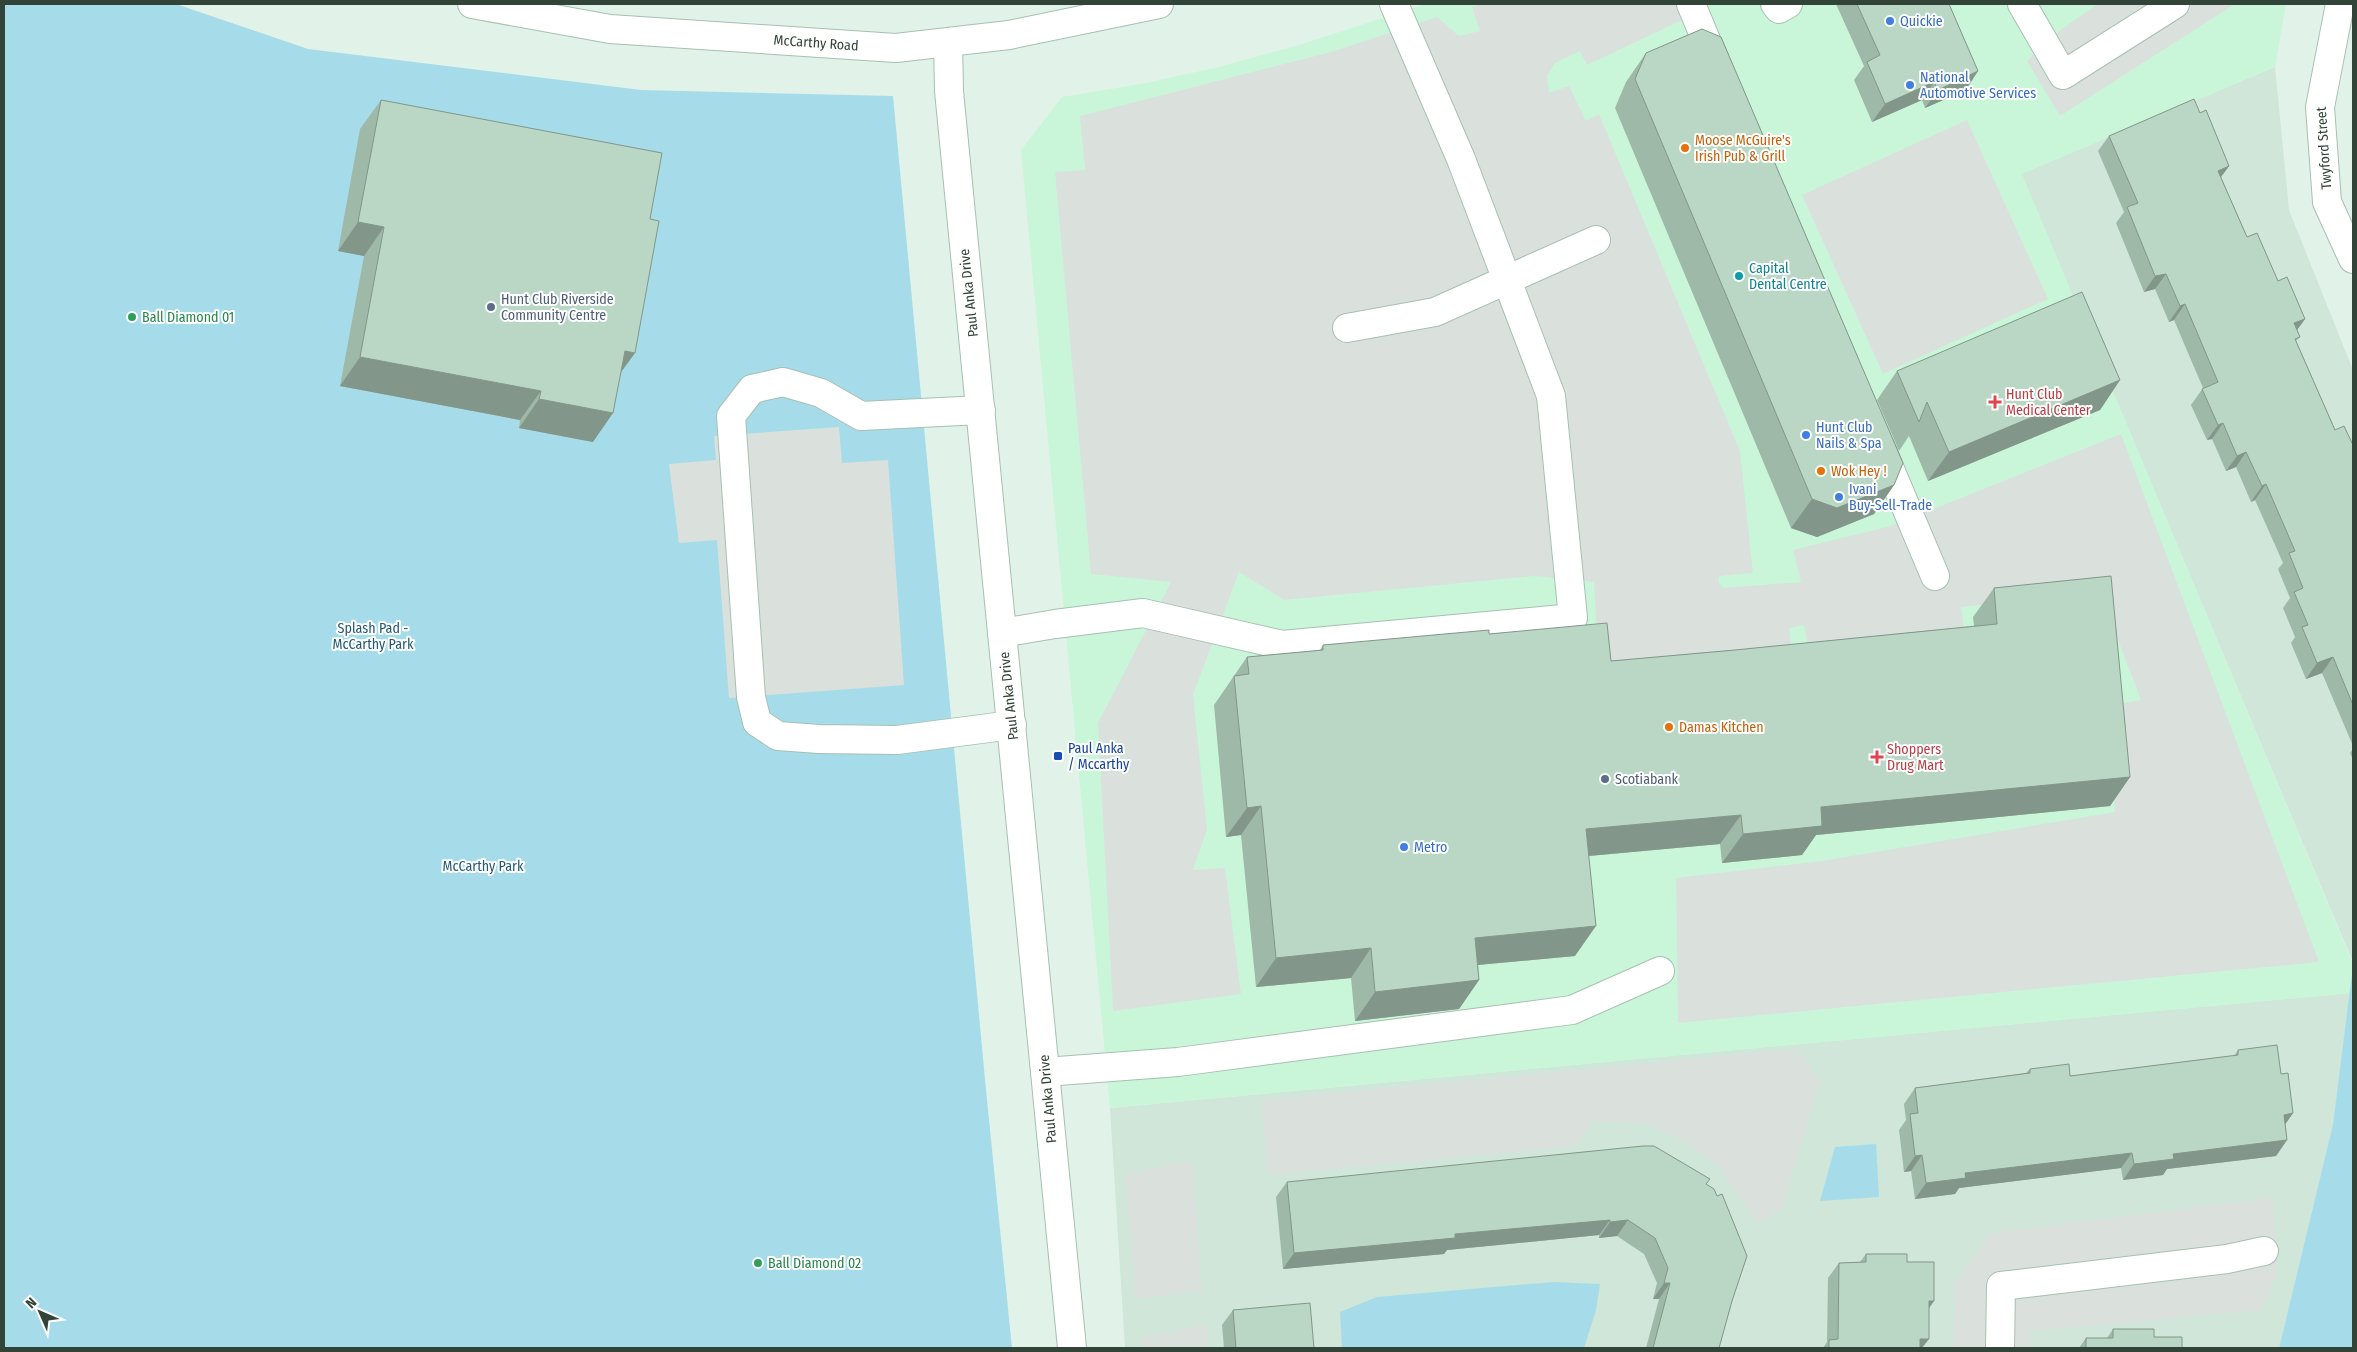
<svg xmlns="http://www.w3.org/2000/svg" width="2357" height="1352" viewBox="0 0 2357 1352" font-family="'Fira Sans Condensed',sans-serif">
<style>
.residential{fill:#cfe6d9}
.commercial{fill:#c9f6d8}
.green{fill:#a6dce9}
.parking{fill:#dae1dd}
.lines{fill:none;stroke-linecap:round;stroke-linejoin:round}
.minor-casing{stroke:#a6c0b1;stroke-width:30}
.minor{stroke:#fff;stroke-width:28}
.wall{fill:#9fb9a9}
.shaded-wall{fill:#829689}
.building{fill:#b9d7c4;stroke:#829689}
.shop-dot{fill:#3f7fe0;stroke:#fff;stroke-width:2}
.food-dot{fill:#e8710a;stroke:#fff;stroke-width:2}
.culture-dot{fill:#0f9aa8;stroke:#fff;stroke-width:2}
.service-dot{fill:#5c6f8a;stroke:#fff;stroke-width:2}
.leisure-dot{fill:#2e9e5b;stroke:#fff;stroke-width:2}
.health-dot{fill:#e0444e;stroke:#fff;stroke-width:2}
.transit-dot{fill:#1a4fb4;stroke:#fff;stroke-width:2}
.labels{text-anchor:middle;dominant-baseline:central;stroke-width:4;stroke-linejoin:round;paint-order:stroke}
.shop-label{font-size:14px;fill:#366cbe;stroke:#fff;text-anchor:start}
.street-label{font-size:14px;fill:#324338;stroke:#fff}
.food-label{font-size:14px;fill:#c56008;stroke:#fff;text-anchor:start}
.culture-label{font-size:14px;fill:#0d838f;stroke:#fff;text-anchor:start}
.service-label{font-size:14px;fill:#4e5e75;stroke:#fff;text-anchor:start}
.leisure-label{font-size:14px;fill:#27864d;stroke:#fff;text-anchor:start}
.health-label{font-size:14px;fill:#be3a42;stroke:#fff;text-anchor:start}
.park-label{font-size:14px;fill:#235877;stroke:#fff}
.transit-label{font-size:14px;fill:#164399;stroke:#fff;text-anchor:start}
</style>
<rect width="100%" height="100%" fill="#e1f2e9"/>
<!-- residential -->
<g class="residential">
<path d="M 2275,67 L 2289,210 L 2353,370 L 2353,962 L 2021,174 Z"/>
<path d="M 2350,993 L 2333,1124 L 2279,1348 L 1125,1348 L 1110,1108 Z"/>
</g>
<!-- commercial -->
<path class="commercial" d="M 1426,4 L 2286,4 L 2275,67 L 2022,174 L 2353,964 L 2353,993 L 1110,1108 L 1021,150 L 1062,97 L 1141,84 L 1219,67 L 1296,46 Z"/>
<!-- green -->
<g class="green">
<path d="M 4,4 L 176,4 L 308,49 L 641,90 L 893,96 L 986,1090 L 1012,1348 L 4,1348 Z"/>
<path d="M 2353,966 L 2353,1348 L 2279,1348 L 2333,1124 Z"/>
<path d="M 1876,1144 L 1879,1197 L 1820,1201 L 1835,1147 Z"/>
<path d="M 1554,1282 L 1600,1284 L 1596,1310 L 1584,1348 L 1342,1348 L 1340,1312 L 1377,1297 Z"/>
</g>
<!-- parking -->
<g class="parking">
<path d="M 1481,4 L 1691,4 L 1695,14 L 1587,65 L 1580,51 L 1555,63 L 1547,76 L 1549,93 L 1569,86 L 1586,121 L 1599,114 L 1740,451 L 1753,573 L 1719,576 L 1718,581 L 1723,588 L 1801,582 L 1793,550 L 1891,526 L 2121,434 L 2319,962 L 1678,1023 L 1676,878 L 1821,861 L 2115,812 L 2107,706 L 2141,700 L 2100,593 L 1961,607 L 1967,648 L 1811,662 L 1804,625 L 1789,628 L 1793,660 L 1599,676 L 1594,582 L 1535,576 L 1284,600 L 1239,572 L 1193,695 L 1207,829 L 1193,870 L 1225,868 L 1241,994 L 1113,1011 L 1098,723 L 1171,582 L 1091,574 L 1055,172 L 1085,170 L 1080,116 L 1331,52 L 1437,17 L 1459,36 L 1480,31 L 1472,7 Z"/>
<path d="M 2098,4 L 2235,4 L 2060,116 L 2027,61 L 2059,31 Z"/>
<path d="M 1967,120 L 2048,299 L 1883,374 L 1802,195 Z"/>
<path d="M 839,427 L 842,463 L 888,460 L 904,685 L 729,698 L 717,540 L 679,543 L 669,464 L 716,460 L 714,436 Z"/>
<path d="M 1796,1049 L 1820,1079 L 1782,1209 L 1758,1223 L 1718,1165 L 1686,1142 L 1649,1124 L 1593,1121 L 1577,1146 L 1268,1175 L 1262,1100 Z"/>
<path d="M 1192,1161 L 1202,1291 L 1136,1299 L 1125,1173 Z"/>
<path d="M 2273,1198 L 2277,1274 L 2262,1310 L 2031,1331 L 2030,1348 L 1953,1348 L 1956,1281 L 1990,1233 Z"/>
<path d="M 1206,1324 L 1209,1348 L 1141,1348 L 1140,1338 Z"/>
</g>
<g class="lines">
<defs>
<g id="minor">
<path d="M 472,4 L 610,29 L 896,48 L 1009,35 L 1159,4"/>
<path d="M 1691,4 L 1716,64"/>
<path d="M 1775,4 L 1779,9 L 1788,4"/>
<path d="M 2022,4 L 2063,75 L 2175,4"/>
<path d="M 2340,4 L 2320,107 L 2327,202 L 2353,259"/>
<path d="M 948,43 L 949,91 L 1072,1348"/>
<path d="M 1347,328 L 1435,312 L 1596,240"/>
<path d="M 981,410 L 861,416 L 821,393 L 783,382 L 752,389 L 731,416 L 751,697 L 757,722 L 778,736 L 819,739 L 897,740 L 1012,725"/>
<path d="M 1881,448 L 1935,576"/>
<path d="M 1002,633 L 1055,624 L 1143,613 L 1282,645 L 1573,618 L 1551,396 L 1461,159 L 1394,4"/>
<path d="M 1045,1072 L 1178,1062 L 1572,1010 L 1660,971"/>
<path d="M 2000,1348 L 2001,1286 L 2227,1259 L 2264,1251"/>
</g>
</defs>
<!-- minor casing -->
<use href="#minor" class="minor-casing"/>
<!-- minor -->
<use href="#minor" class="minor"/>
</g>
<!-- wall -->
<g class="wall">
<path d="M 1836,4 L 1949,4 L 1966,90 L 1925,108 L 1922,100 L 1872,122 L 1854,80 L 1864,66 Z"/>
<path d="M 1646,53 L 1894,485 L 1874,514 L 1817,537 L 1791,528 L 1615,108 L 1626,82 Z"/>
<path d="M 381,100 L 621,373 L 593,442 L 519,428 L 520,420 L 340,386 L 364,256 L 338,251 L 360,129 Z"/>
<path d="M 2200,113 L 2229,166 L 2221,177 L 2247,237 L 2278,281 L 2305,319 L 2297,330 L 2300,337 L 2296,341 L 2335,430 L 2353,445 L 2353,746 L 2322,673 L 2306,679 L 2291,643 L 2295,637 L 2283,608 L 2290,598 L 2278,569 L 2283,563 L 2255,500 L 2251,502 L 2236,467 L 2226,471 L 2212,439 L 2207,440 L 2191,405 L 2203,388 L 2174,320 L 2169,322 L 2155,289 L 2144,292 L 2116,223 L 2124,212 L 2098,151 L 2109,136 Z"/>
<path d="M 1897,371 L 2120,380 L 2100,410 L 1928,481 L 1909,436 L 1899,451 L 1877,400 Z"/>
<path d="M 1994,588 L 2130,777 L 2110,806 L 1816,835 L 1802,855 L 1722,863 L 1720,844 L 1589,856 L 1575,956 L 1478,965 L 1479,980 L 1459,1009 L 1355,1021 L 1351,978 L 1256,987 L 1241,835 L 1226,837 L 1214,705 L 1247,657 L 1320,650 L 1323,645 L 1489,634 L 1611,661 L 1735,650 L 1974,626 L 1973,617 Z"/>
<path d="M 2353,749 L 2353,760 L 2350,753 Z"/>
<path d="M 2238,1050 L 2281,1074 L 2293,1113 L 2285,1124 L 2287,1140 L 2276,1156 L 2167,1169 L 2163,1175 L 2123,1180 L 2121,1168 L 1959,1188 L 1955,1194 L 1915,1199 L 1911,1171 L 1904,1172 L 1899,1130 L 1906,1120 L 1904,1104 L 1915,1088 L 2026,1073 L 2030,1069 L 2070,1076 L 2234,1056 Z"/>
<path d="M 1287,1182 L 1706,1184 L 1732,1301 L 1719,1348 L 1646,1348 L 1659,1299 L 1653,1299 L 1657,1283 L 1644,1254 L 1617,1236 L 1599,1238 L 1599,1235 L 1447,1250 L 1444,1254 L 1283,1269 L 1276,1197 Z"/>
<path d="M 1866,1254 L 1907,1262 L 1929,1308 L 1922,1348 L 1823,1348 L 1827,1342 L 1828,1278 L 1839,1263 L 1860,1262 Z"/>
<path d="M 1233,1310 L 1314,1348 L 1224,1348 L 1222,1325 Z"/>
<path d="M 2113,1329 L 2154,1337 L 2182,1348 L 2079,1348 L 2086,1338 L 2107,1338 Z"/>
</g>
<!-- shaded-wall -->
<g class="shaded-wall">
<path d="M 1978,71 L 1966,90 L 1925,108 L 1938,90 Z"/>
<path d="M 1934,82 L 1922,100 L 1872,122 L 1885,104 Z"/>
<path d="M 2229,166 L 2218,181 L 2218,171 Z"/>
<path d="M 358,222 L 384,227 L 364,256 L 338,251 Z"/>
<path d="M 2166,274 L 2155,289 L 2144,292 L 2155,276 Z"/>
<path d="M 2185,304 L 2174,320 L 2169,322 L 2180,306 Z"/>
<path d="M 2305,319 L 2294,334 L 2294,323 Z"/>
<path d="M 625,351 L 635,353 L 614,382 Z"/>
<path d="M 360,357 L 541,391 L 520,420 L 340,386 Z"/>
<path d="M 2120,380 L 2100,410 L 1928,481 L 1949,452 Z"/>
<path d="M 539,399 L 613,413 L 593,442 L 519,428 Z"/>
<path d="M 2223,423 L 2212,439 L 2207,440 L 2218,425 Z"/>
<path d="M 2246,452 L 2236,467 L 2226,471 L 2237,456 Z"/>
<path d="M 2266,484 L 2255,500 L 2251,502 L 2262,486 Z"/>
<path d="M 1894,485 L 1874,514 L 1817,537 L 1791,528 L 1812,499 Z"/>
<path d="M 2333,657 L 2322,673 L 2306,679 L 2317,663 Z"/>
<path d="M 2130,777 L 2110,806 L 1816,835 L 1802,855 L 1722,863 L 1743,834 L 1821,807 Z"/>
<path d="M 1261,806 L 1241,835 L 1226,837 L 1247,808 Z"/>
<path d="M 1741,815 L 1720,844 L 1566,858 L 1586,829 Z"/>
<path d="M 1596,926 L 1575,956 L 1455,967 L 1475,938 Z"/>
<path d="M 1371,948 L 1351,978 L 1256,987 L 1276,958 Z"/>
<path d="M 1479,980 L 1459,1009 L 1355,1021 L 1375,992 Z"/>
<path d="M 2293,1113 L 2282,1129 L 2284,1115 Z"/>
<path d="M 2287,1140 L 2276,1156 L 2167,1169 L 2163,1175 L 2123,1180 L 2134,1164 L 2173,1154 Z"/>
<path d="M 2132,1153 L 2121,1168 L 1959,1188 L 1955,1194 L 1915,1199 L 1926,1183 L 1965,1173 Z"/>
<path d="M 1922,1155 L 1911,1171 L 1904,1172 L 1915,1156 Z"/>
<path d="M 1610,1220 L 1599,1235 L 1447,1250 L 1444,1254 L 1283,1269 L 1294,1253 L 1455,1234 Z"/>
<path d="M 1628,1220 L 1617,1236 L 1599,1238 L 1610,1222 Z"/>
<path d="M 1664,1283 L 1670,1283 L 1659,1299 L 1653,1299 Z"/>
<path d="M 1929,1301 L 1934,1301 L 1923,1317 Z"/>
<path d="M 1920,1339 L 1929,1339 L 1922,1348 L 1913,1348 Z"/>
</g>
<!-- building -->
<g class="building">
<path d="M 1857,4 L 1949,4 L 1978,71 L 1938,90 L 1934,82 L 1885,104 L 1867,62 L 1880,55 Z"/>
<path d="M 1702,29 L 1721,37 L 1903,463 L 1894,485 L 1837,508 L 1812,499 L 1635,79 L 1646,53 Z"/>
<path d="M 2194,99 L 2200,113 L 2206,110 L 2229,166 L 2218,171 L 2247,237 L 2257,233 L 2278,281 L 2287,277 L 2305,319 L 2294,323 L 2300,337 L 2295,339 L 2335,430 L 2344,426 L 2353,445 L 2353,705 L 2333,657 L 2317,663 L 2302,627 L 2308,625 L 2294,592 L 2303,588 L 2289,553 L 2295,551 L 2266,484 L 2262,486 L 2246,452 L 2237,456 L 2223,423 L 2218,425 L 2202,389 L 2218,382 L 2185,304 L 2180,306 L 2166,274 L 2155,276 L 2127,207 L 2138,203 L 2109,136 Z"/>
<path d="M 381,100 L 662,153 L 650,219 L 659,221 L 635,353 L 625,351 L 613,413 L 539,399 L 541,391 L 360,357 L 384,227 L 358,222 Z"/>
<path d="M 2082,292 L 2120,380 L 1949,452 L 1927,402 L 1919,422 L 1897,371 Z"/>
<path d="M 2111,576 L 2130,777 L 1821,807 L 1822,826 L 1743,834 L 1741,815 L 1586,829 L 1596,926 L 1475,938 L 1479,980 L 1375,992 L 1371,948 L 1276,958 L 1261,806 L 1247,808 L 1234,676 L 1249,674 L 1247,657 L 1323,650 L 1323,645 L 1489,630 L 1489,634 L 1607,623 L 1611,661 L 1735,650 L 1997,624 L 1994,588 Z"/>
<path d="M 2277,1045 L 2281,1074 L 2288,1073 L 2293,1113 L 2284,1115 L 2287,1140 L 2173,1154 L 2174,1159 L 2134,1164 L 2132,1153 L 1965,1173 L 1966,1178 L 1926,1183 L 1922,1155 L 1915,1156 L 1910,1114 L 1918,1113 L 1915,1088 L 2030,1073 L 2030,1069 L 2069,1064 L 2070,1076 L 2238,1055 L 2238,1050 Z"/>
<path d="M 1643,1146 L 1654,1146 L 1710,1179 L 1706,1184 L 1714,1189 L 1717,1196 L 1722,1194 L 1747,1256 L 1732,1301 L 1719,1348 L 1653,1348 L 1670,1283 L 1664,1283 L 1668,1268 L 1655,1238 L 1628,1220 L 1610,1222 L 1610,1220 L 1455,1234 L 1455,1238 L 1294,1253 L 1287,1182 Z"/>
<path d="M 1866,1254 L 1907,1254 L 1907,1262 L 1934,1262 L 1934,1301 L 1929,1301 L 1929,1339 L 1920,1339 L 1920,1348 L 1829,1348 L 1829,1340 L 1838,1339 L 1839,1263 L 1866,1262 Z"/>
<path d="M 1310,1303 L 1314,1348 L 1236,1348 L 1233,1310 Z"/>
<path d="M 2113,1329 L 2154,1329 L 2154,1337 L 2182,1337 L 2182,1348 L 2086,1348 L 2086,1338 L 2113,1338 Z"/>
</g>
<!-- markers -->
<g class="shop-dot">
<circle cx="1890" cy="21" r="5"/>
<circle cx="1910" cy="85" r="5"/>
<circle cx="1806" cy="435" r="5"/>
<circle cx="1839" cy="497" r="5"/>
<circle cx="1404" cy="847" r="5"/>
</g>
<g class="food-dot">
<circle cx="1685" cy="148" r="5"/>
<circle cx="1821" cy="471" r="5"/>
<circle cx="1669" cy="727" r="5"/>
</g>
<circle class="culture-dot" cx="1739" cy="276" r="5"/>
<g class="service-dot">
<circle cx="491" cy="307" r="5"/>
<circle cx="1605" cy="779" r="5"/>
</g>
<g class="leisure-dot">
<circle cx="132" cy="317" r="5"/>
<circle cx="758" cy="1263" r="5"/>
</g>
<g class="health-dot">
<path d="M1992.5 394.5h5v5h5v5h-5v5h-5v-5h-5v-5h5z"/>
<path d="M1874.5 749.5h5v5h5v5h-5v5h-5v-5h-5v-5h5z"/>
</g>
<rect class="transit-dot" x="1053" y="751" width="10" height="10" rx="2.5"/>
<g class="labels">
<!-- shop labels -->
<g class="shop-label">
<text x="1900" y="21">Quickie</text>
<text x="1920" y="77">National<tspan x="1920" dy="16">Automotive Services</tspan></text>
<text x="1816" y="427">Hunt Club<tspan x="1816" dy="16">Nails &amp; Spa</tspan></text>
<text x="1849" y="489">Ivani<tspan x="1849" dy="16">Buy-Sell-Trade</tspan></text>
<text x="1414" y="847">Metro</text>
</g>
<!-- street labels -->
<g class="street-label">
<text transform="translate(816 43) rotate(4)">McCarthy Road</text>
<text transform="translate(2324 148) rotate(-94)">Twyford Street</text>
<text transform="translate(969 293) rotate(-96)">Paul Anka Drive</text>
<text transform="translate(1009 696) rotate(-96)">Paul Anka Drive</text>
<text transform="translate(1048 1099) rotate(-95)">Paul Anka Drive</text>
</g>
<!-- food labels -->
<g class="food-label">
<text x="1695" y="140">Moose McGuire's<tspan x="1695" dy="16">Irish Pub &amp; Grill</tspan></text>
<text x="1831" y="471">Wok Hey !</text>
<text x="1679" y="727">Damas Kitchen</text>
</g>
<!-- culture labels -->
<g class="culture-label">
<text x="1749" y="268">Capital<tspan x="1749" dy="16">Dental Centre</tspan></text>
</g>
<!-- service labels -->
<g class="service-label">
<text x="501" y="299">Hunt Club Riverside<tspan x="501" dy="16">Community Centre</tspan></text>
<text x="1615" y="779">Scotiabank</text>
</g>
<!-- leisure labels -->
<g class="leisure-label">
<text x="142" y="317">Ball Diamond 01</text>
<text x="768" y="1263">Ball Diamond 02</text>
</g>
<!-- health labels -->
<g class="health-label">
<text x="2006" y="394">Hunt Club<tspan x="2006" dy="16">Medical Center</tspan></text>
<text x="1887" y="749">Shoppers<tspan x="1887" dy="16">Drug Mart</tspan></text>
</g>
<!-- park labels -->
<g class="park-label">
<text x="373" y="628">Splash Pad -<tspan x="373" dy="16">McCarthy Park</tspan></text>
<text x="483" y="866">McCarthy Park</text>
</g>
<!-- transit labels -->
<g class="transit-label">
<text x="1068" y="748">Paul Anka<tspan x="1068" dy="16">/ Mccarthy</tspan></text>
</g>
</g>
<!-- border -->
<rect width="2357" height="1352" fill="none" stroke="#324338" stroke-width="10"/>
<!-- north arrow -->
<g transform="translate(40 1312) rotate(315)" stroke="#ffffff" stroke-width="4" paint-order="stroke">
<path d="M0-4L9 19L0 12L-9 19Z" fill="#324338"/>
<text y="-8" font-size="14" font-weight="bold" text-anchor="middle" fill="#324338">N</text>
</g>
</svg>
